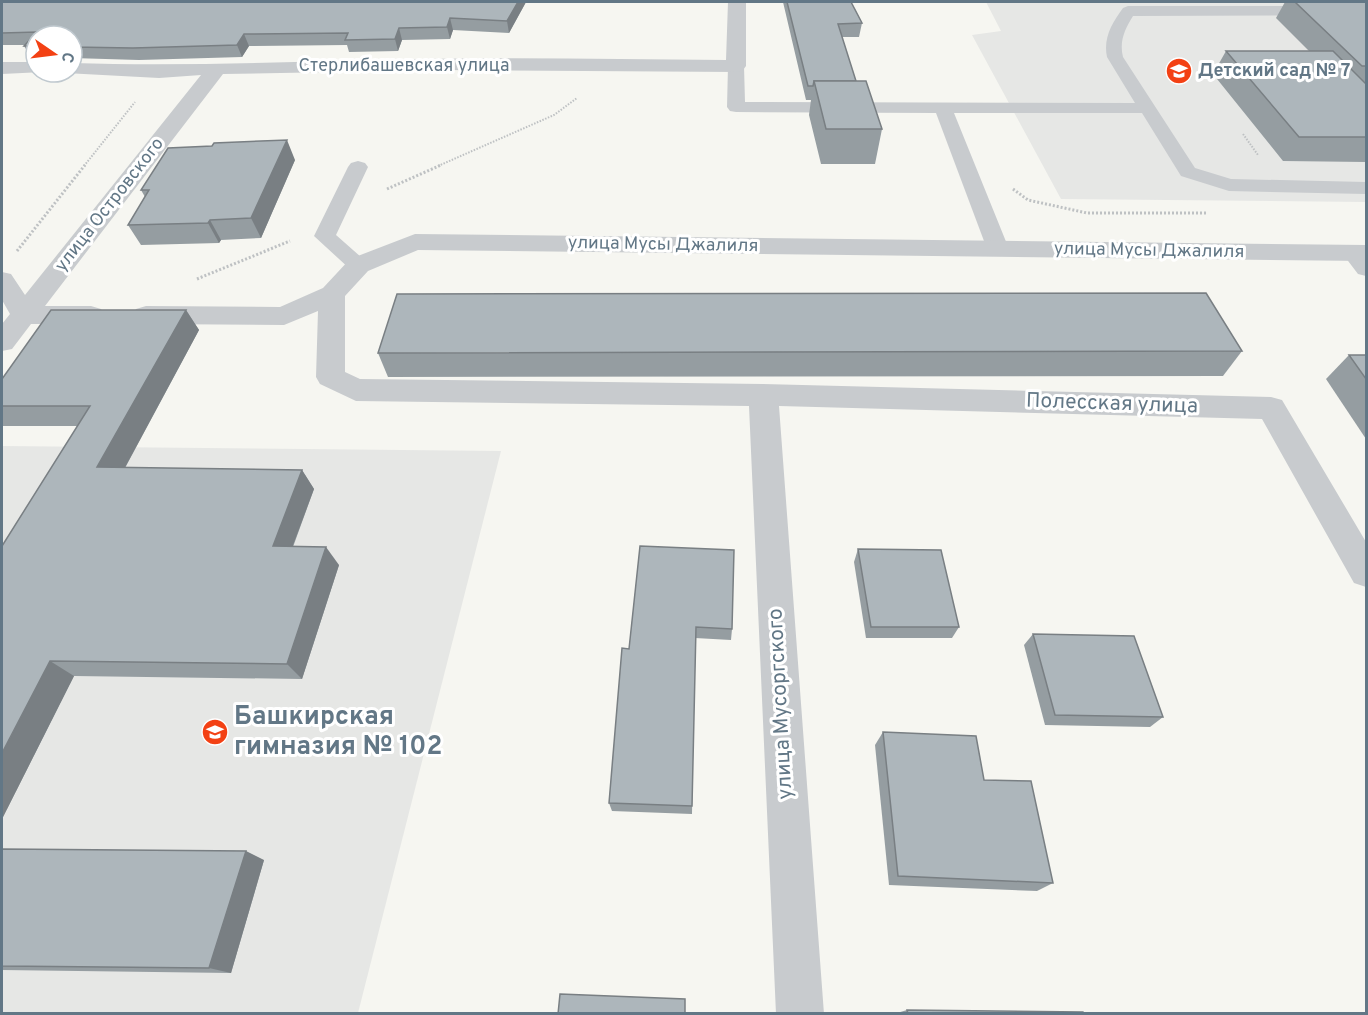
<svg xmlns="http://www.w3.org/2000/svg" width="1368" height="1015" viewBox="0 0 1368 1015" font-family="Overpass,sans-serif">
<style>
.built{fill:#e6e7e5}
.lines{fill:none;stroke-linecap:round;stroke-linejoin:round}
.path-far1{stroke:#bec1c3;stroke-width:2;stroke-dasharray:1.5 1.5;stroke-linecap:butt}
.path{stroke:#bec1c3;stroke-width:3;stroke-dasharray:2 2;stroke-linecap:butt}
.service{fill:#c8cbce;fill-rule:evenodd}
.minor{fill:#c8cbce;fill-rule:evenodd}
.wall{fill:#959da1}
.shaded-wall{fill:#797f83}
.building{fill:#adb6bb;stroke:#797f83;stroke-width:1.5}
.labels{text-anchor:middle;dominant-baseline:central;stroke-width:6;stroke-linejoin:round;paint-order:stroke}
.far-street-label{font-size:18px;fill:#627786;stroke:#fff}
.far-poi-label{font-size:18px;font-weight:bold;fill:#627786;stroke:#fff;text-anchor:start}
.street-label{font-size:21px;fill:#627786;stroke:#fff}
.near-poi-label{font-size:26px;font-weight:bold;fill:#627786;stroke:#fff;text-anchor:start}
</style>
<rect width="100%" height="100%" fill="#f6f6f1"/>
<!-- built -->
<g class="built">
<path d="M 986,2 L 1366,2 L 1366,202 L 1061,199 L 972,35 L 1001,31 Z"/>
<path d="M 2,446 L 501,451 L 358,1013 L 2,1013 Z"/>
</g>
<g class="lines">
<!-- path-far1 -->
<g class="path-far1">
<path d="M 1243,134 L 1258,155"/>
<path d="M 84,166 L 135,102"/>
<path d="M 438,166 L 554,115 L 577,98"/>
</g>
<!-- path -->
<g class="path">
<path d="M 387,189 L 441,165"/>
<path d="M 1013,189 L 1028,200 L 1087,213 L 1208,213"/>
<path d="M 17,251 L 85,165"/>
<path d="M 197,279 L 290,241"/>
</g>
<!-- service -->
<g class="service">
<path d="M 1128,6 L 1366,6 L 1366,15 L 1133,16 C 1125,29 1119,41 1123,57 L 1195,168 L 1231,179 L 1366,182 L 1366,194 L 1229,191 L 1181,176 L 1142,113 L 954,113 L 1009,249 L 1006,254 L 998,256 L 990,254 L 987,249 L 936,113 L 736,112 L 730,111 L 727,107 L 728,66 L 736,61 L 744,66 L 745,102 L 1135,103 L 1107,57 C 1103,38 1112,23 1123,8 Z"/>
<path d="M 358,161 L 365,163 L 368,167 L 336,235 L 370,265 L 367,270 L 359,272 L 351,270 L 314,236 L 348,167 L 351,163 Z"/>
<path d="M 1353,246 C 1368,250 1366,262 1366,276 L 1358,274 L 1342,253 L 1345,248 Z"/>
</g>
<!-- minor -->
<g class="minor">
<path d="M 728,2 L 746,2 L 746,66 L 743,70 L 736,72 L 441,70 L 223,74 L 45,306 L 91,306 L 101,309 L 105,315 L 101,321 L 91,324 L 31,324 L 12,349 L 2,351 L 2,324 L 10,314 L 2,300 L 2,272 L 11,274 L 25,295 L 201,75 L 159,78 L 65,73 L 72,72 L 72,63 C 187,67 302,61 417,59 C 520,57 623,59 726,60 Z"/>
<path d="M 2,62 L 36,62 L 36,72 L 43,72 L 2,74 Z"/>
<path d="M 415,234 L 1366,245 L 1366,261 L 418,250 L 368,271 L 345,296 L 345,372 L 360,379 L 763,384 L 1271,397 L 1282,400 L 1366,542 L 1366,587 L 1354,583 L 1262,419 L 779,406 L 824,1014 L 776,1014 L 749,406 L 356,401 L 320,384 L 316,377 L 318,311 L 284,325 L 146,324 L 136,321 L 132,315 L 136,309 L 146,306 L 280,307 L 323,288 L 350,259 Z"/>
</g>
</g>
<!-- wall -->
<g class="wall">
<path d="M 2,2 L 526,2 L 509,33 L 453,30 L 450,39 L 402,40 L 398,51 L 349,52 L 347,45 L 249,46 L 242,57 L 139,60 L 72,58 L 72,36 L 36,36 L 36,58 L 31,57 L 24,46 L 25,45 L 2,45 Z"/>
<path d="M 783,2 L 851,2 L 862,23 L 859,37 L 842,37 L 856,81 L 882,129 L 875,164 L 821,164 L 809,115 L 811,100 L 806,100 Z"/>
<path d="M 1285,2 L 1366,2 L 1366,162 L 1283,161 L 1213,74 L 1226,51 L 1309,51 L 1276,18 Z"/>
<path d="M 295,160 L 261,238 L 221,240 L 219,243 L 141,245 L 128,225 L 145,197 L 141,190 Z"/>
<path d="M 186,310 L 199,330 L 125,468 L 302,470 L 314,489 L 293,547 L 339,565 L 302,679 L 74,676 L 2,819 L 77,426 L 2,426 L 2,379 Z"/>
<path d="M 1242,351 L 1223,376 L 388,377 L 378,353 Z"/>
<path d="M 1349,355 L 1366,355 L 1366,439 L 1326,379 Z"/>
<path d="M 640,546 L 732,629 L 731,640 L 695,638 L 692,814 L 612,811 L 609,803 L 629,649 Z"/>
<path d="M 858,549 L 959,627 L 952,638 L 866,638 L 854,562 Z"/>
<path d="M 1033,634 L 1163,717 L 1150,727 L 1045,725 L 1024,645 Z"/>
<path d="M 883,732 L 984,780 L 1053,883 L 1037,891 L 889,885 L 875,745 Z"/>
<path d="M 2,849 L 264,860 L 231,973 L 2,970 Z"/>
<path d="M 907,1010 L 1084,1014 L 897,1013 Z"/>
</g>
<!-- shaded-wall -->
<g class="shaded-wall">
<path d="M 518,2 L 526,2 L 509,33 L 507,21 Z"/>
<path d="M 450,18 L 453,30 L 450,39 L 447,27 Z"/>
<path d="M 399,28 L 402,40 L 398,51 L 395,39 Z"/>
<path d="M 244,34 L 249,46 L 242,57 L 237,45 Z"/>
<path d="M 287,140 L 295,160 L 261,238 L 251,218 Z"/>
<path d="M 210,220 L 221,240 L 219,243 L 208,223 Z"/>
<path d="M 186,310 L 199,330 L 115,486 L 97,467 Z"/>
<path d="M 302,470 L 314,489 L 286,564 L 273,546 Z"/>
<path d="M 326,547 L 339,565 L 302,679 L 287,664 Z"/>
<path d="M 50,661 L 74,676 L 2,819 L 2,753 Z"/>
<path d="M 246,851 L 264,860 L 231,973 L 209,968 Z"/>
</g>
<!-- building -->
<g class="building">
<path d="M 2,2 L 518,2 L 507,21 L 450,18 L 447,27 L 399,28 L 395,39 L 345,40 L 348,33 L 244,34 L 237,45 L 133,48 L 72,47 L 72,36 L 36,36 L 36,46 L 24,46 L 37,32 L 2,33 Z"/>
<path d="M 787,2 L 851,2 L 862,23 L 838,24 L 856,81 L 814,81 L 813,86 L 808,86 Z"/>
<path d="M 1295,2 L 1366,2 L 1366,66 L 1362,66 Z"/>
<path d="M 1226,51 L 1333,51 L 1366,84 L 1366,137 L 1299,137 Z"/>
<path d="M 814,81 L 866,81 L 882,129 L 826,129 Z"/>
<path d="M 287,140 L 251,218 L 210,220 L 208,223 L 128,225 L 149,190 L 141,190 L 168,148 L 212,146 L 214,143 Z"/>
<path d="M 1206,293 L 1242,351 L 378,353 L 397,294 Z"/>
<path d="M 51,310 L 186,310 L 97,467 L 302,470 L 273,546 L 326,547 L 287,664 L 50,661 L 2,753 L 2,546 L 90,406 L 2,406 L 2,379 Z"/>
<path d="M 1349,355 L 1366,355 L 1366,379 Z"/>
<path d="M 640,546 L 734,550 L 732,629 L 696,627 L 692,806 L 609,803 L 622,648 L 629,649 Z"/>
<path d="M 858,549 L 941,550 L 959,627 L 871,627 Z"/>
<path d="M 1033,634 L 1134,636 L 1163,717 L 1055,715 Z"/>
<path d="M 883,732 L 976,736 L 984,780 L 1031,781 L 1053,883 L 898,876 Z"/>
<path d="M 2,849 L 246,851 L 209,968 L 2,966 Z"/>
<path d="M 560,994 L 685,999 L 685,1014 L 558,1014 Z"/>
<path d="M 907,1010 L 1083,1012 L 1084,1014 L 908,1014 Z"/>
</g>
<!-- icons -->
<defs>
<symbol id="school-disc" viewBox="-11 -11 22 22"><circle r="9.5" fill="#f34114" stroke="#fff"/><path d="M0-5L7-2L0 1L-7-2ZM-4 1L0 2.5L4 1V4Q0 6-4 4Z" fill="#fff"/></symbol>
</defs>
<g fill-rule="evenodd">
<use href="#school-disc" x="1164" y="56" width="30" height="30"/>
<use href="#school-disc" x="200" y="717" width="30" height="30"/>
</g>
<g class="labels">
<!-- far-street labels -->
<g class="far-street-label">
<text x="404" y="66">Стерлибашевская улица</text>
<text transform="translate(110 205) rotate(-52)">улица Островского</text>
<text transform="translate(663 245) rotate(1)">улица Мусы Джалиля</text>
<text transform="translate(1149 251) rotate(1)">улица Мусы Джалиля</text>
</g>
<!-- far-poi labels -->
<g class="far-poi-label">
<text x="1198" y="71">Детский сад № 7</text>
</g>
<!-- street labels -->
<g class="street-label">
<text transform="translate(1112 404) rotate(2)">Полесская улица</text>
<text transform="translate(781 704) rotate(-93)">улица Мусоргского</text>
</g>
<!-- near-poi labels -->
<g class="near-poi-label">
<text x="234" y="717">Башкирская<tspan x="234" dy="30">гимназия № 102</tspan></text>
</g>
</g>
<!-- border -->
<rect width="1368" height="1015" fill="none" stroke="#627786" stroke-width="6"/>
<!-- north arrow -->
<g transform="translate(54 54) rotate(104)"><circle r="28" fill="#ffffff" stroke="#c0c9cf" stroke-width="1.5"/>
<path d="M0-4.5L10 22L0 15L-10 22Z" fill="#f34114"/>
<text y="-9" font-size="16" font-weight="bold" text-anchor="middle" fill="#627786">С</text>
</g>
</svg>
